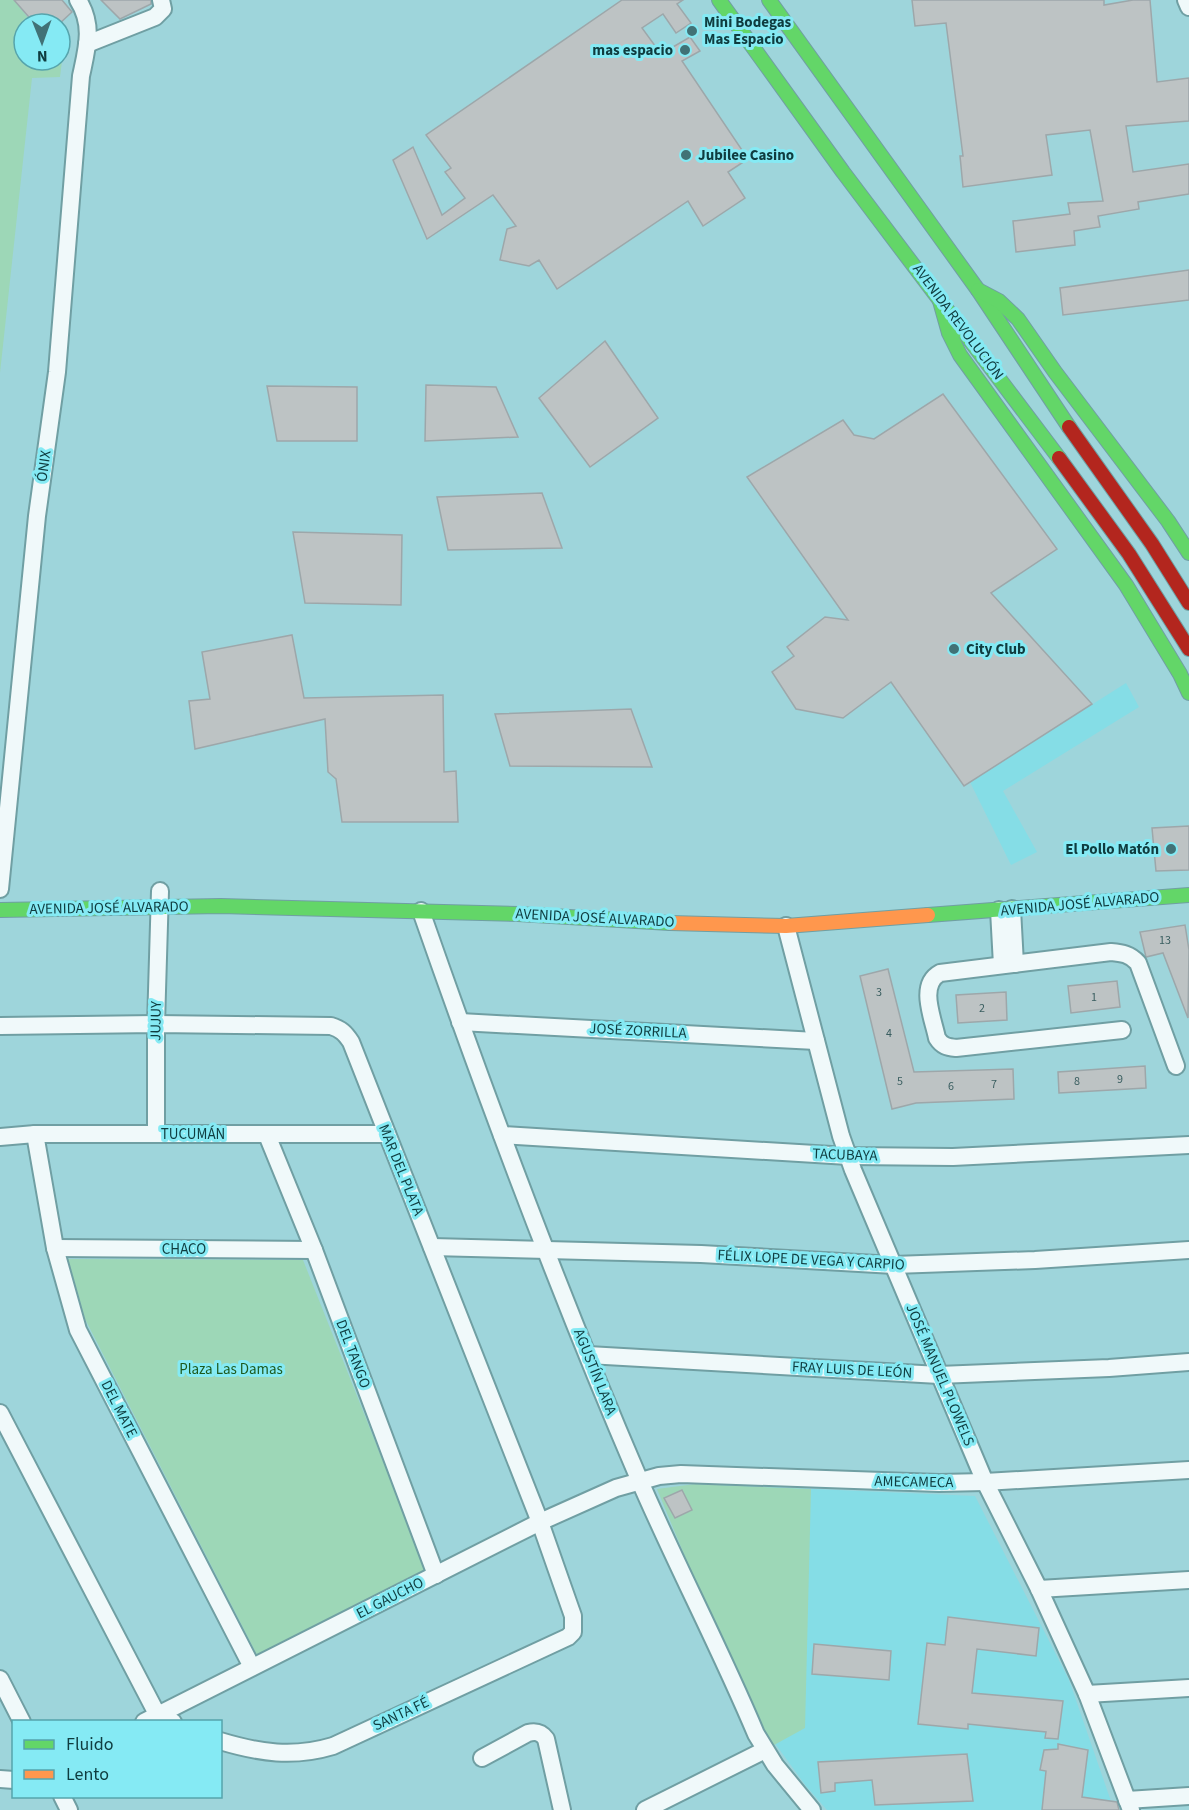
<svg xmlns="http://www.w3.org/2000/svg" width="1189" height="1810" viewBox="0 0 1189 1810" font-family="'Source Sans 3',sans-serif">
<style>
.built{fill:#85dde6}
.green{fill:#9dd7b7}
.building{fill:#bdc3c4;stroke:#9da7aa;stroke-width:1.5}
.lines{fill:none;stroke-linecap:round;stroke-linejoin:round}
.street-casing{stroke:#709fa3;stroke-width:20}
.fast-casing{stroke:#709fa3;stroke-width:16}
.slow-casing{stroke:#709fa3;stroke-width:16}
.jam-casing{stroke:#709fa3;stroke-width:16}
.street{stroke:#f0f9fa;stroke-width:16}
.fast{stroke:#63d668;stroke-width:14}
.slow{stroke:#ff974d;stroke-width:14}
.jam{stroke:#b3261e;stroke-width:14}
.poi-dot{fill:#417276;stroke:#85eaf4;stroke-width:2}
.labels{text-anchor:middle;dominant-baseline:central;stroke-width:6;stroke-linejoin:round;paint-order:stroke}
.number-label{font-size:12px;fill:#3a5e60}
.poi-label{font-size:15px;font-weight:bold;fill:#0f3c3f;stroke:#85eaf4;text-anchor:start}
.street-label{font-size:15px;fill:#0f3c3f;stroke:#85eaf4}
.park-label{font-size:15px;fill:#1d591d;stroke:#85eaf4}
</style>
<rect width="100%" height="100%" fill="#9ed5db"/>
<!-- built -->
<g class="built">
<path d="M 1126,683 L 1139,707 L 1003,791 L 1037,852 L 1011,865 L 970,782 Z"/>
<path d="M 695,1484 L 975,1496 L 1069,1680 L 1114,1810 L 827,1810 L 806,1786 L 771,1738 Z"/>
</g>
<!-- green -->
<g class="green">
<path d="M 0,0 L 14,0 L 33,24 L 24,24 L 24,60 L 60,59 L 62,61 L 60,77 L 32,78 L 0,373 Z"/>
<path d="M 68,1259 L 303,1260 L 427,1572 L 257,1655 L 85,1319 Z"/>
<path d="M 695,1484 L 811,1489 L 805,1728 L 765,1750 L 657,1489 Z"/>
</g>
<!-- building -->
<g class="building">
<path d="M 14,0 L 62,0 L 72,12 L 59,24 L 35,24 Z"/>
<path d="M 101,0 L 151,0 L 151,4 L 120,19 Z"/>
<path d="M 622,0 L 683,0 L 677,4 L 691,23 L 676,33 L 663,14 L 642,28 L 661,54 L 690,37 L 700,51 L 682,61 L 748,159 L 728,172 L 745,198 L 703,226 L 688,201 L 557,289 L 539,260 L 529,266 L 500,260 L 507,229 L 516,226 L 493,195 L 427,239 L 393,160 L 413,147 L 442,215 L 465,198 L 445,172 L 451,168 L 426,135 Z"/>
<path d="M 912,0 L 1104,0 L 1104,5 L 1133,0 L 1150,0 L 1157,82 L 1189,78 L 1189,121 L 1126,126 L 1133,172 L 1189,164 L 1189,194 L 1138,202 L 1139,209 L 1098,216 L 1100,227 L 1074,231 L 1075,245 L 1016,252 L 1013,221 L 1070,214 L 1068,203 L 1103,201 L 1090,130 L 1046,135 L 1052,175 L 963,187 L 960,156 L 963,156 L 946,23 L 915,26 Z"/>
<path d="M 1189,270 L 1189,300 L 1063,315 L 1060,288 Z"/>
<path d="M 605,341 L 658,418 L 590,467 L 539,398 Z"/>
<path d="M 426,385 L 496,387 L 518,437 L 425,441 Z"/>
<path d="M 267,386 L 357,387 L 357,441 L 277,441 Z"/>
<path d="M 943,394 L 1057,549 L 991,593 L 1092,704 L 964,786 L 891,682 L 843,718 L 796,709 L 772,672 L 794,656 L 787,647 L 825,617 L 848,620 L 747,477 L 843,420 L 854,435 L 874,439 Z"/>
<path d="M 542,493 L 562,548 L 448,550 L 437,497 Z"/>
<path d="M 293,532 L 402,535 L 401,605 L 305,603 Z"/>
<path d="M 292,635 L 304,698 L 443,695 L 444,772 L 456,771 L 458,822 L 342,822 L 336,779 L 328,772 L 325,719 L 195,749 L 189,701 L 210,699 L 202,652 Z"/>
<path d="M 631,709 L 652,767 L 510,766 L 495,714 Z"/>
<path d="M 1189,826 L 1189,870 L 1156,871 L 1152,828 Z"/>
<path d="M 1185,925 L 1189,950 L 1188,1018 L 1163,953 L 1146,957 L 1140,932 Z"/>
<path d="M 888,969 L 914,1072 L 1013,1069 L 1014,1099 L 916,1103 L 892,1109 L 860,976 Z"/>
<path d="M 1117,981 L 1120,1007 L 1071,1013 L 1068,986 Z"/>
<path d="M 1006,992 L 1007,1020 L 958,1023 L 956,995 Z"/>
<path d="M 1145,1066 L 1146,1088 L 1059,1093 L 1058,1072 Z"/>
<path d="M 682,1490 L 692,1510 L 675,1518 L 664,1498 Z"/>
<path d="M 948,1617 L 1039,1628 L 1036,1656 L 977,1649 L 972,1693 L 1063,1701 L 1058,1739 L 1045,1738 L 1046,1732 L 968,1724 L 968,1729 L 918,1724 L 927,1643 L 945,1645 Z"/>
<path d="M 814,1644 L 891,1651 L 889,1680 L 812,1674 Z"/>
<path d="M 1058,1744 L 1088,1750 L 1082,1797 L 1117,1802 L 1119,1810 L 1042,1810 L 1046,1771 L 1040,1770 L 1044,1750 L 1058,1749 Z"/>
<path d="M 967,1754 L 973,1801 L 875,1805 L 872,1780 L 835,1783 L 835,1791 L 821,1793 L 818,1762 Z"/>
</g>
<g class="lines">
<defs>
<g id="street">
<path d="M 1186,0 L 1189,7"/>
<path d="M 87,44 L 155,17 L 163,9 L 161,0"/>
<path d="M 0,889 L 37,516 L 57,372 L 81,76 C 87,48 94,25 78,0"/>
<path d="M 1012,909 L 1015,964"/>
<path d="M 999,910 L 1002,965"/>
<path d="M 421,911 C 488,1103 559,1293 639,1479 C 676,1565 720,1648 756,1734 L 775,1765 L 812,1810"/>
<path d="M 786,926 L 841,1136 L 853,1170 L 985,1482 L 1039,1589 L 1087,1694 L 1131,1810"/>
<path d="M 460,1022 L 816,1041"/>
<path d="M 0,1026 L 156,1024 L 331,1026 C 341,1029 345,1033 351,1042 L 540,1522 L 573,1616 L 573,1632 L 568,1637 L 333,1746 C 293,1758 260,1753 220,1741"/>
<path d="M 1122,1030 L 956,1048 C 947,1047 942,1046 937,1038 C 933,1018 918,985 940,973 L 1111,952 C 1122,953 1130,954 1138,963 L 1176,1066"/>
<path d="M 35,1134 L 55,1248 L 78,1330 L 252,1667"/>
<path d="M 156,1134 L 156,1024 L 160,891"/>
<path d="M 267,1135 L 314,1250 L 436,1575"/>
<path d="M 502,1135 L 848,1156 L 953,1157 L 1189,1145"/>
<path d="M 0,1137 L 35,1134 L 387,1134"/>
<path d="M 432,1247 L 701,1254 L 894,1265 L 1035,1260 L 1189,1250"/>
<path d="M 55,1248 L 314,1250"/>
<path d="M 588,1355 L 939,1375 L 1109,1368 L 1189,1362"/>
<path d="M 0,1413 L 157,1714 L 173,1722"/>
<path d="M 1039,1589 L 1189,1580"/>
<path d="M 0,1679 L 22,1722"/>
<path d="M 1087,1694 L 1189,1688"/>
<path d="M 144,1722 L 540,1522 L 616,1488 L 659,1476 L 681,1474 L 939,1483 L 985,1482 L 1189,1470"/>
<path d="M 482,1758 L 528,1733 C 536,1731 541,1732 546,1739 L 562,1810"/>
<path d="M 0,1779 L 14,1780"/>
<path d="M 62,1796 L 69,1810"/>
<path d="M 1127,1800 L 1189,1796"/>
<path d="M 645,1810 L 765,1750"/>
</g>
<g id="fast">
<path d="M 719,0 L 843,172 L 1059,458"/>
<path d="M 769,0 L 978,290 L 1069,427"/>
<path d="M 978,290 L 999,301 L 1018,319 L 1055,372 L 1168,521 L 1189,553"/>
<path d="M 940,301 L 949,333 L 960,355 L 1126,585 L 1180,674 L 1189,693"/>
<path d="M 0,910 L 221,906 L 518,914 L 670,923"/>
<path d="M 928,915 L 1189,895"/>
</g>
<path id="slow" d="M 670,923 L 786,926 L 928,915"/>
<g id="jam">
<path d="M 1069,427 L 1152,544 L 1189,603"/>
<path d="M 1059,458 L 1129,554 L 1189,649"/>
</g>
</defs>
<!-- street casing -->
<use href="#street" class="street-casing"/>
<!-- fast casing -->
<use href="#fast" class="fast-casing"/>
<!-- slow casing -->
<use href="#slow" class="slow-casing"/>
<!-- jam casing -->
<use href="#jam" class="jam-casing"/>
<!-- street -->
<use href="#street" class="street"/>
<!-- fast -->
<use href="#fast" class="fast"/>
<!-- slow -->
<use href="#slow" class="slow"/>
<!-- jam -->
<use href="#jam" class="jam"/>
</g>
<!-- markers -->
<g class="poi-dot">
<circle cx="692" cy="31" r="6"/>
<circle cx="685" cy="50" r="6"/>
<circle cx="686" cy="155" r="6"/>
<circle cx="954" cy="649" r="6"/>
<circle cx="1171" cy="849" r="6"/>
</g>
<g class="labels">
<!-- number labels -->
<g class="number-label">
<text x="1165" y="940">13</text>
<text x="879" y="992">3</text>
<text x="1094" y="997">1</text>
<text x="982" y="1008">2</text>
<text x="889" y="1033">4</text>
<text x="1120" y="1079">9</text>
<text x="900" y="1081">5</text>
<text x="1077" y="1081">8</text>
<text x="994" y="1084">7</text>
<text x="951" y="1086">6</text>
</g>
<!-- poi labels -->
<g class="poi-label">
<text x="704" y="22">Mini Bodegas<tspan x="704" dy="17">Mas Espacio</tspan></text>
<text x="673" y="50" text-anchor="end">mas espacio</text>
<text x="698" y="155">Jubilee Casino</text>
<text x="966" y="649">City Club</text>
<text x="1159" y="849" text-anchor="end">El Pollo Matón</text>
</g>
<!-- street labels -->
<g class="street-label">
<text transform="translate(958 322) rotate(53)">AVENIDA REVOLUCIÓN</text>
<text transform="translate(44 466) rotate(-82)">ÓNIX</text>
<text transform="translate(1080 904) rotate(-5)">AVENIDA JOSÉ ALVARADO</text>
<text transform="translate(109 908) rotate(-1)">AVENIDA JOSÉ ALVARADO</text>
<text transform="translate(595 918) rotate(3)">AVENIDA JOSÉ ALVARADO</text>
<text transform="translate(156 1021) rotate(-89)">JUJUY</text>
<text transform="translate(638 1031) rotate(3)">JOSÉ ZORRILLA</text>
<text x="193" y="1134">TUCUMÁN</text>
<text transform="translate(845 1155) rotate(2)">TACUBAYA</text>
<text transform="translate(401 1170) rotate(68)">MAR DEL PLATA</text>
<text x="184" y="1249">CHACO</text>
<text transform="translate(811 1260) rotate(3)">FÉLIX LOPE DE VEGA Y CARPIO</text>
<text transform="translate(353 1354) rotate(69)">DEL TANGO</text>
<text transform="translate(852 1370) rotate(3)">FRAY LUIS DE LEÓN</text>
<text transform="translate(595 1372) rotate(68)">AGUSTÍN LARA</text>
<text transform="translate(940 1375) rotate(67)">JOSÉ MANUEL PLOWELS</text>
<text transform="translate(119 1409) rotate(63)">DEL MATE</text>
<text transform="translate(914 1482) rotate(1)">AMECAMECA</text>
<text transform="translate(390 1598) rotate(-27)">EL GAUCHO</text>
<text transform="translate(401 1714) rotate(-25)">SANTA FÉ</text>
</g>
<!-- park labels -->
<g class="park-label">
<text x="231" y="1369">Plaza Las Damas</text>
</g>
</g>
<!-- legend -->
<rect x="12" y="1720" width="210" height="78" fill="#85eaf4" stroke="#56a4ac" stroke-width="1.5"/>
<rect x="24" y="1740" width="30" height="9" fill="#63d668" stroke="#56a4ac" stroke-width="1.5"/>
<text x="66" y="1750" font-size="18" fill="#0f3c3f">Fluido</text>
<rect x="24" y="1770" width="30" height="9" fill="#ff974d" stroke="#56a4ac" stroke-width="1.5"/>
<text x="66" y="1780" font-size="18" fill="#0f3c3f">Lento</text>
<!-- north arrow -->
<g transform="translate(42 42) rotate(179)"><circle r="28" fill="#85eaf4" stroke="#56a4ac" stroke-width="1.5"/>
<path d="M0-4.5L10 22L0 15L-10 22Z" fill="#417276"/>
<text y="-9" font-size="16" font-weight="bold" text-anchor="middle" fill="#0f3c3f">N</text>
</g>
</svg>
